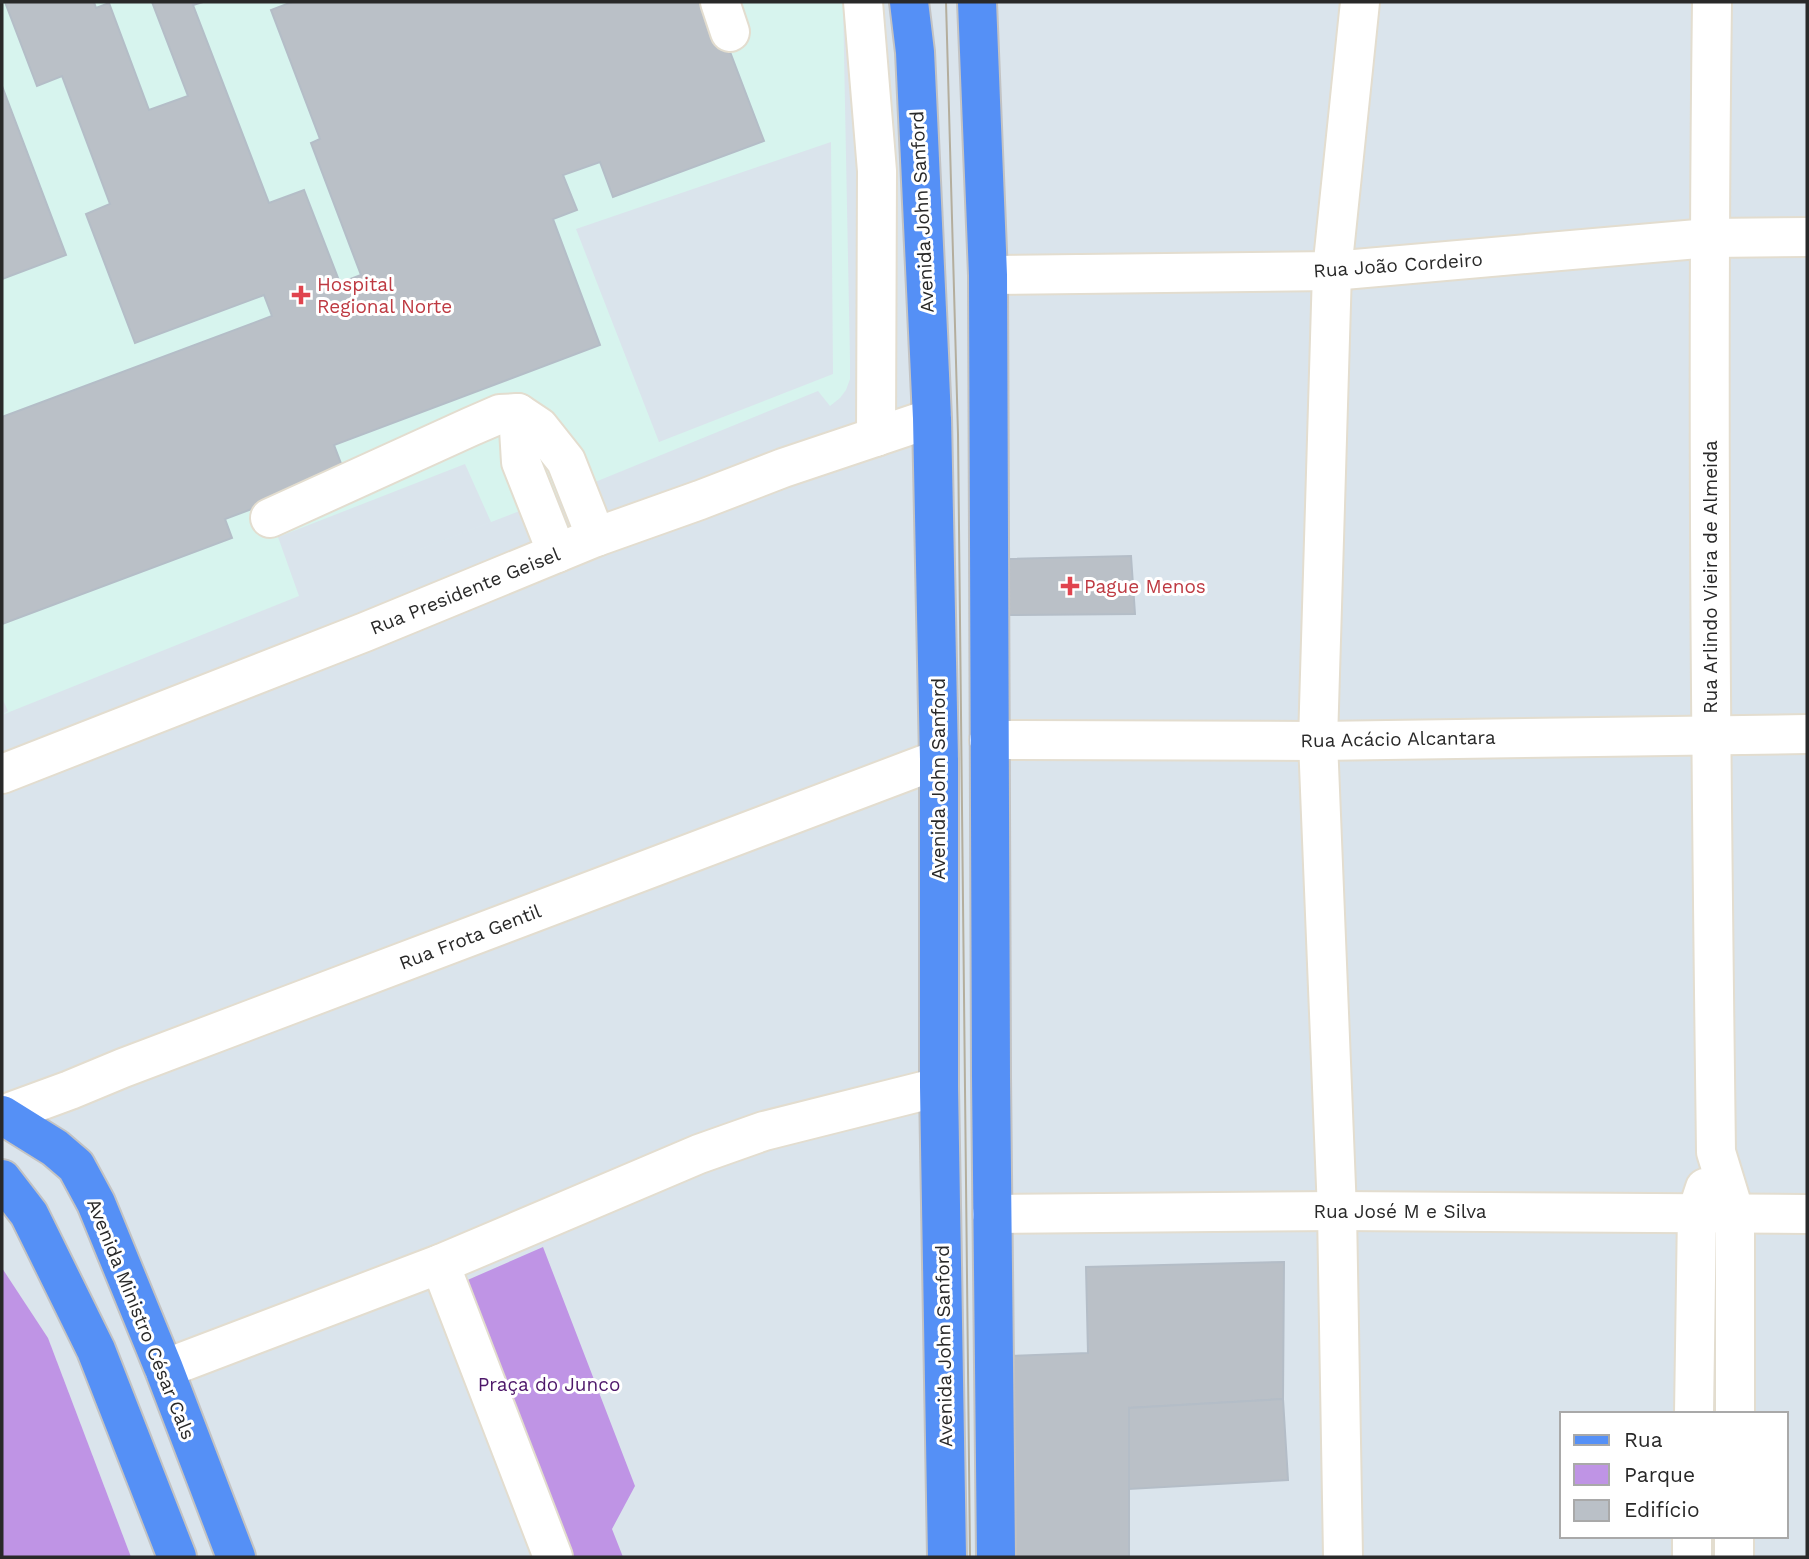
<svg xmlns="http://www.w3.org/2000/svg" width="1809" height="1559" viewBox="0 0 1809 1559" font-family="'Work Sans',sans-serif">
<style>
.medical{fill:#d7f4ee;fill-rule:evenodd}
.green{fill:#bf94e5}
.building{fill:#bac0c7;stroke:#b4bdc7;stroke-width:2}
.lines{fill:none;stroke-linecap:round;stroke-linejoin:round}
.minor-casing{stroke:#e3ddcf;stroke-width:42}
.major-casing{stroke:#c3c3c3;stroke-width:42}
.minor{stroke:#fff;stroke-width:38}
.major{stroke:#5590f6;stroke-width:38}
.tram{stroke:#b4ae9d;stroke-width:2}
.health-dot{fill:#e0444e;stroke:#fff;stroke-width:2.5}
.labels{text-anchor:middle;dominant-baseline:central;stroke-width:6;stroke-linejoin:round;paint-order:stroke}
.street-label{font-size:19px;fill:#292929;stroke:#fff}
.health-label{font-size:19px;fill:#be3a42;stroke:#fff;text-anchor:start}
.park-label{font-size:19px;fill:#4d1769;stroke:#fff}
</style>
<rect width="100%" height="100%" fill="#dae4ec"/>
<!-- medical -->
<path class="medical" d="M 2,2 L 843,2 L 850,360 L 850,379 L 846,390 L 840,398 L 830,406 L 818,391 L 600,480 L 299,596 L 2,715 L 8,711 L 2,698 ZM 831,142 L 833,374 L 659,442 L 576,229 ZM 465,464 L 491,522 L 299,596 L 278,537 Z"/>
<!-- green -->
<g class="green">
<path d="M 543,1247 L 635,1486 L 612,1529 L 623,1557 L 569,1557 L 463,1282 Z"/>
<path d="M 2,1268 L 48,1338 L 131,1557 L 2,1557 Z"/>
</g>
<!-- building -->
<g class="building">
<path d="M 5,2 L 94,2 L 96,8 L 109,3 L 149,110 L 188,96 L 152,2 L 203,2 L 193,5 L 269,203 L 304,190 L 340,283 L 361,275 L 311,143 L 320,139 L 271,10 L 292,2 L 711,2 L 764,141 L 613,197 L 600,162 L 563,175 L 577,210 L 553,219 L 600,345 L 334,445 L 345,474 L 225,519 L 232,538 L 2,624 L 2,417 L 272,316 L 264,295 L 135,343 L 86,214 L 110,204 L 62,76 L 37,86 Z"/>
<path d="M 2,86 L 66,255 L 2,279 Z"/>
<path d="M 1131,556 L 1135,614 L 1006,615 L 1007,559 Z"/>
<path d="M 1284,1262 L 1283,1399 L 1129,1408 L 1129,1557 L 1007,1557 L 1006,1356 L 1088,1353 L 1086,1267 Z"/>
<path d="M 1283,1399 L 1288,1480 L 1129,1489 L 1129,1408 Z"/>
</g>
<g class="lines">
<defs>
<g id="minor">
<path d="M 720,2 L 730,32"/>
<path d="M 863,2 L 877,171 L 876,437"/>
<path d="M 1712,2 C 1707,385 1711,769 1716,1152 L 1735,1214 L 1735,1414"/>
<path d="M 988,275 L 1332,271 L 1709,238 L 1807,237"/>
<path d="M 518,413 L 521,462 L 557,553"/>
<path d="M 270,518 L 470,427 L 500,414 L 518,413 L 539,427 L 566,461 L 596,537"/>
<path d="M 989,740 L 1318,741 L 1807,734"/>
<path d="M 2,774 L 365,632 L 596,537 L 700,500 L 783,468 L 932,418"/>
<path d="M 2,1115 L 70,1090 L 123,1068 L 939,759"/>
<path d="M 992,1214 L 1337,1211 L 1807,1214"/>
<path d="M 440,1264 L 553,1557"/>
<path d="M 164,1369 L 440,1264 L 699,1154 L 764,1131 L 939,1087"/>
<path d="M 1694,1414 L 1697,1212 L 1705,1188"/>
<path d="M 1343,1557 L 1337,1211 L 1318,741 L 1332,271 L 1360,2"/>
<path d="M 1692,1557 L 1692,1536"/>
<path d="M 1734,1557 L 1734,1536"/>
</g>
<g id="major">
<path d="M 909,2 L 915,52 L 932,418 L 939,759 L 939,1087 L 947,1557"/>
<path d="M 977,2 L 988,275 L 991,1077 L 996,1557"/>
<path d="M 2,1115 L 55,1148 L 76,1166 L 96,1203 L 164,1369 L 236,1557"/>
<path d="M 2,1179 L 29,1214 L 96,1350 L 177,1557"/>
</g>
</defs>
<!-- minor casing -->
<use href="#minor" class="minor-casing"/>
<!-- major casing -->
<use href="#major" class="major-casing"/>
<!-- minor -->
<use href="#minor" class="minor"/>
<!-- major -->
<use href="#major" class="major"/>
<!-- tram -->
<path class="tram" d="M 946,2 L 958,434 L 970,1557"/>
</g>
<!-- markers -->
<g class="health-dot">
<path d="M297.5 284.5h7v7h7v7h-7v7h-7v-7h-7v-7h7z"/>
<path d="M1066.5 575.5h7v7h7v7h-7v7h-7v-7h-7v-7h7z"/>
</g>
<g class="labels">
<!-- street labels -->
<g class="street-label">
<text transform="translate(922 212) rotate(-93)">Avenida John Sanford</text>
<text transform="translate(1398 265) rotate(-4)">Rua João Cordeiro</text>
<text transform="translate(1710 577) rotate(-90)">Rua Arlindo Vieira de Almeida</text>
<text transform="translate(465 591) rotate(-22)">Rua Presidente Geisel</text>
<text transform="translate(1398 739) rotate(-1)">Rua Acácio Alcantara</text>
<text transform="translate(938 779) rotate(-90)">Avenida John Sanford</text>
<text transform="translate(470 937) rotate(-21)">Rua Frota Gentil</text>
<text x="1400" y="1211">Rua José M e Silva</text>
<text transform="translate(141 1319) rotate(68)">Avenida Ministro César Cals</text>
<text transform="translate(944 1346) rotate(-91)">Avenida John Sanford</text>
</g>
<!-- health labels -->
<g class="health-label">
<text x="317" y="284">Hospital<tspan x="317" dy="22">Regional Norte</tspan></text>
<text x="1084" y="586">Pague Menos</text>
</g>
<!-- park labels -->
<g class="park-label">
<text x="549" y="1384">Praça do Junco</text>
</g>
</g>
<!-- border -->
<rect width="1809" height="1559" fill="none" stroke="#292929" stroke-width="7"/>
<!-- legend -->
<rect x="1560" y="1412" width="228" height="126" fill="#ffffff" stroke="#a9a9a9" stroke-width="2"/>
<rect x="1574" y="1435" width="35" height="10" fill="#5590f6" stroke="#a9a9a9" stroke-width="2"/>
<text x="1624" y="1447" font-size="21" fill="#292929">Rua</text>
<rect x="1574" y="1464" width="35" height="21" fill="#bf94e5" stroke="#a9a9a9" stroke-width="2"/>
<text x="1624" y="1482" font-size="21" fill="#292929">Parque</text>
<rect x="1574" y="1500" width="35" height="21" fill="#bac0c7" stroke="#a9a9a9" stroke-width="2"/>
<text x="1624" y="1517" font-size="21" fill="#292929">Edifício</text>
</svg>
